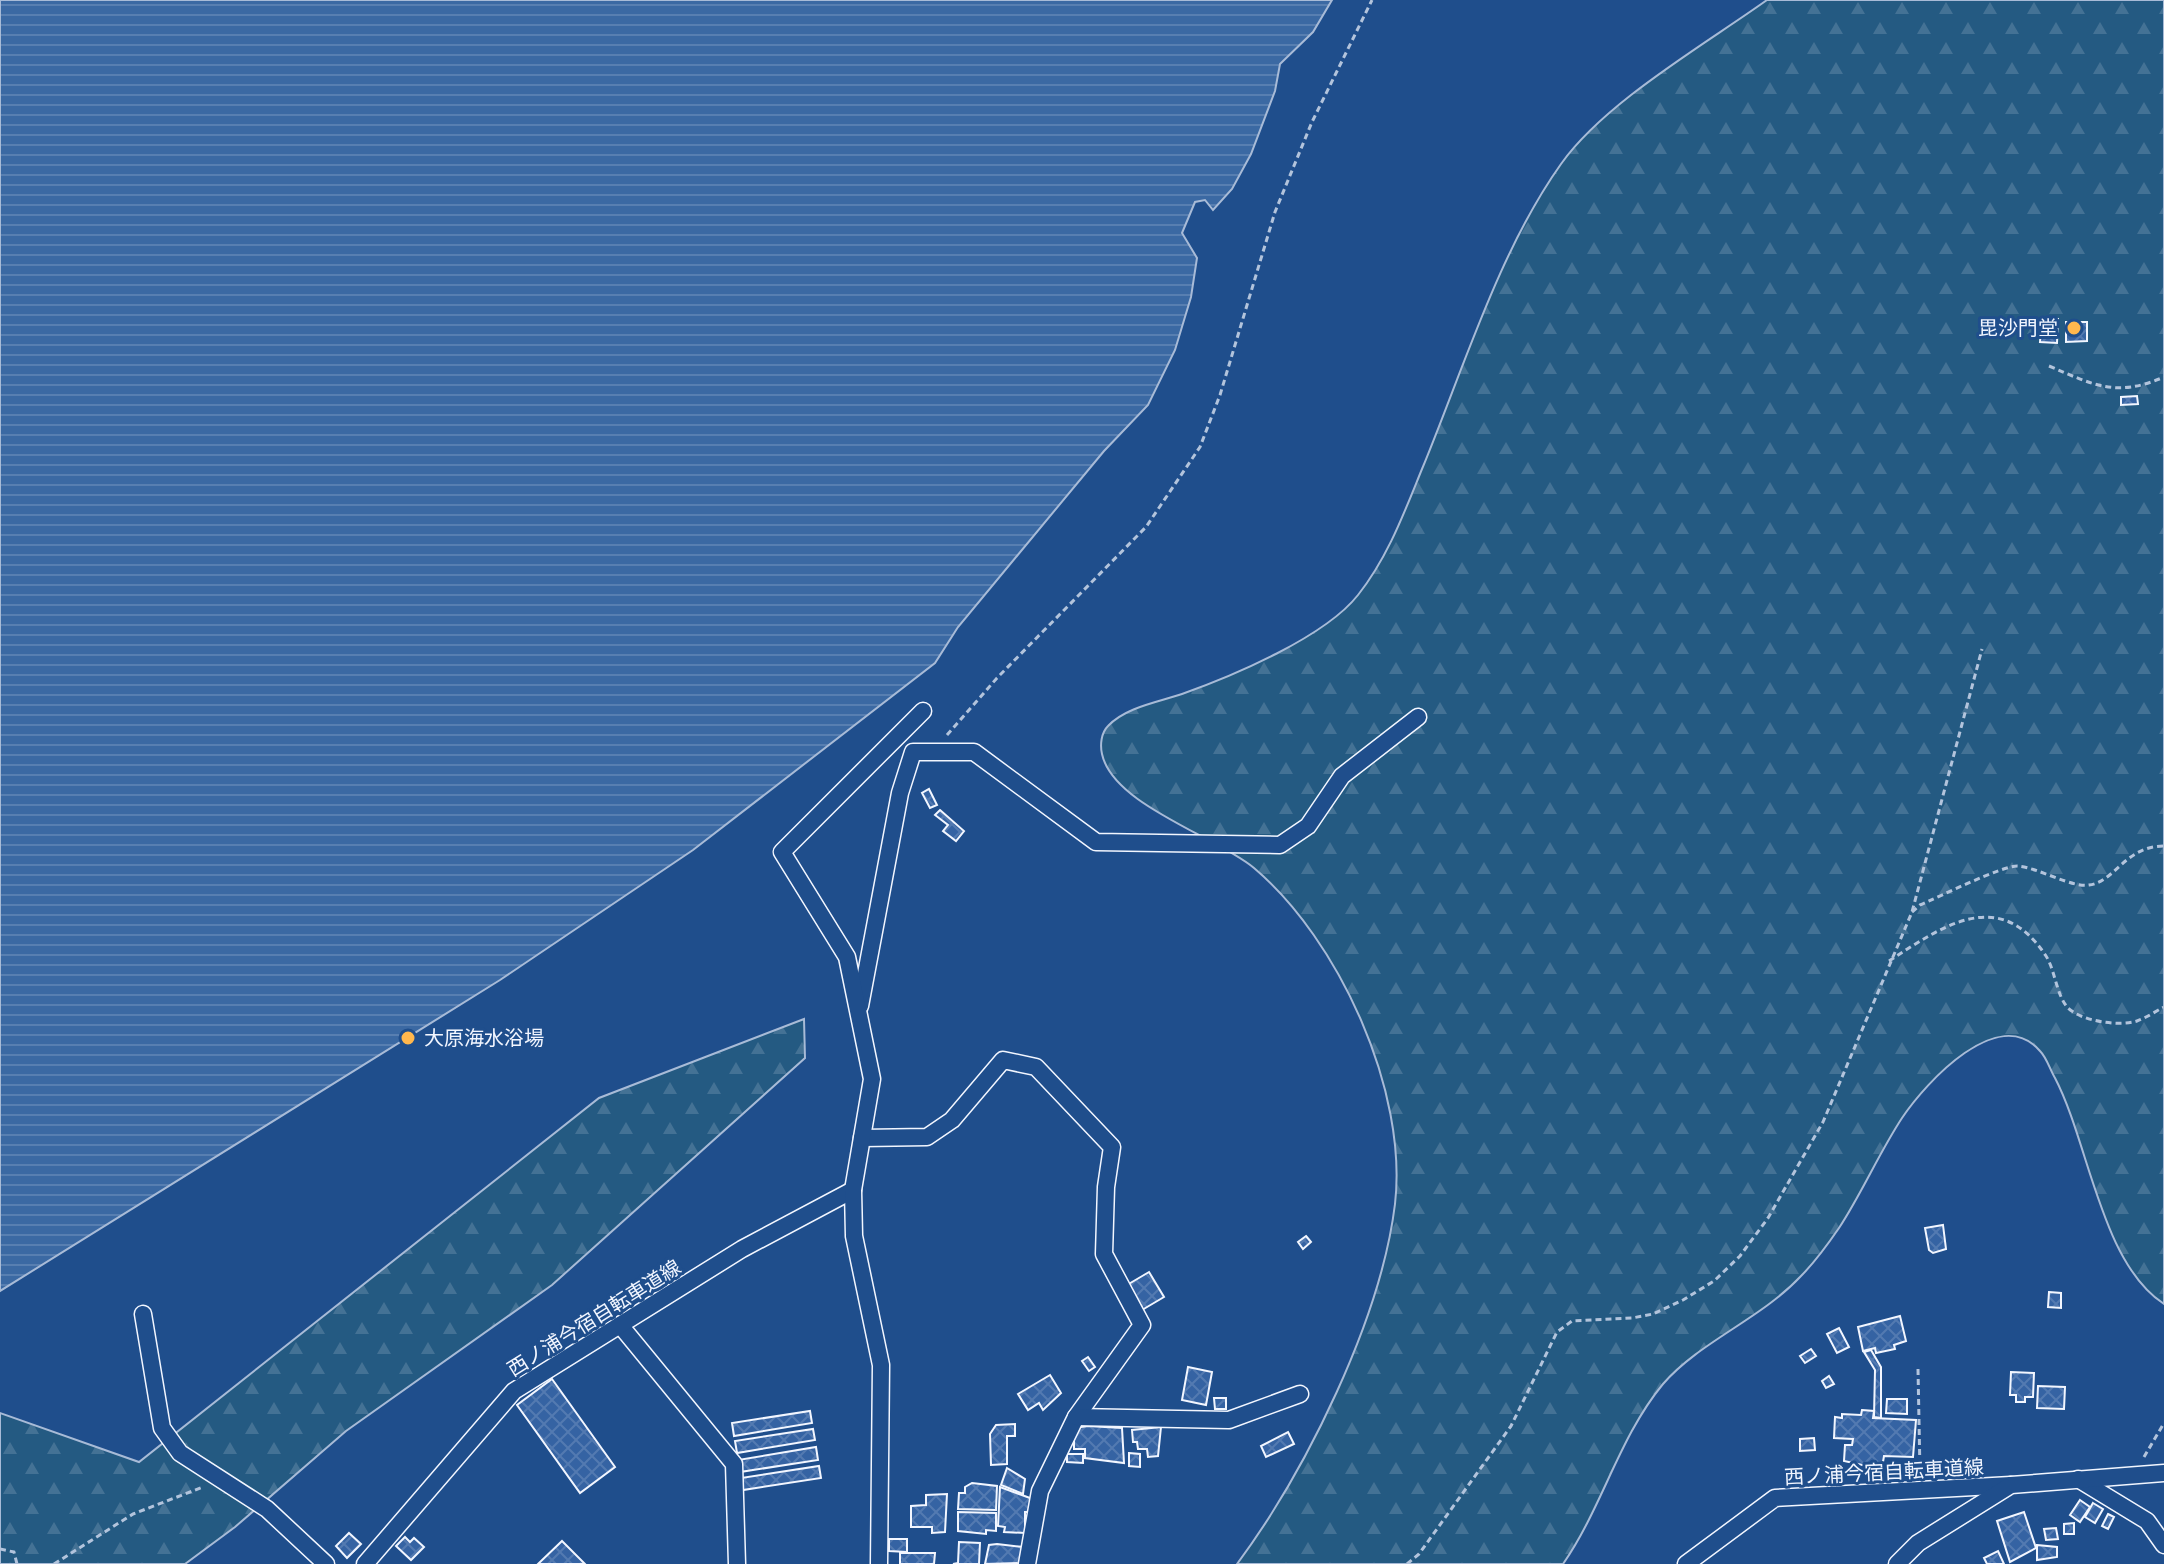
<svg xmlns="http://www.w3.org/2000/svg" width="2164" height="1564" viewBox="0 0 2164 1564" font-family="Poppins,'Noto Sans JP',sans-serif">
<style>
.forest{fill:url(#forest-firs);stroke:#a8bbd7;stroke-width:2}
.water{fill:url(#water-rules);stroke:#a8bbd7;stroke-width:2}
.building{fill:url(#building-cross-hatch);stroke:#f2f6ff;stroke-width:2}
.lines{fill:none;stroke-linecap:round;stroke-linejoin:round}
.minor-casing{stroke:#f2f6ff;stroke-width:19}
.path{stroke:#b3c4dc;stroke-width:3;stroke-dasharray:6 4;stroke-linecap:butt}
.minor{stroke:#1f4e8c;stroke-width:16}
.poi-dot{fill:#ffb74d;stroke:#1f4e8c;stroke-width:3}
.labels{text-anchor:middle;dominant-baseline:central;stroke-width:6;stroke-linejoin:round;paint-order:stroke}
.poi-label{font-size:20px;fill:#f2f6ff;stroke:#1f4e8c;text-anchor:end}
.street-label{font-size:20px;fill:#f2f6ff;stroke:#1f4e8c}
</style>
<defs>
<pattern id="forest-firs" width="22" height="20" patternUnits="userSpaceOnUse" patternTransform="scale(2)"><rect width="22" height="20" fill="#245a82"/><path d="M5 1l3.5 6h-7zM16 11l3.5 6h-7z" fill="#447295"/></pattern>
<pattern id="water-rules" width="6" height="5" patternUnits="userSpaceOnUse" patternTransform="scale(2)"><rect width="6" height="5" fill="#3b69a3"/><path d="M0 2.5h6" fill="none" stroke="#587fb1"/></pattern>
<pattern id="building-cross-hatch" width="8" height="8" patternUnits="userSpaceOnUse" patternTransform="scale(2)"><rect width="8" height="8" fill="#3563a3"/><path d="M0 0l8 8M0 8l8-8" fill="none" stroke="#537ab1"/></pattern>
</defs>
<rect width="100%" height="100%" fill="#1f4e8c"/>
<!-- forest -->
<g class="forest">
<path d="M 1767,0 L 2164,0 L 2164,1304 C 2101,1263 2089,1143 2055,1078 C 2050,1070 2047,1058 2040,1051 C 1999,1003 1926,1082 1902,1118 C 1879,1153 1862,1193 1839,1228 C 1828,1244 1815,1262 1801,1276 C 1761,1319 1699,1342 1663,1384 C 1619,1437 1602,1508 1563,1564 L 1237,1564 C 1306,1471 1381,1319 1395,1204 C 1408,1091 1339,940 1254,868 C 1216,836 1113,805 1102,754 C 1100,745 1101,733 1108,726 C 1126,707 1159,702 1182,694 C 1233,676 1325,637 1358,595 C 1388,557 1404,513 1422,469 C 1463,370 1499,251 1561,164 C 1605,102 1704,45 1767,0 Z"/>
<path d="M 804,1019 L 805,1058 L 552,1285 L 346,1431 L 235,1527 L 185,1564 L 0,1564 L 0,1413 L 139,1462 L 599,1098 Z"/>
</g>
<!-- water -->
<path class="water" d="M 0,0 L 1332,0 L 1313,32 L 1280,64 L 1275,91 L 1251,154 L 1232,189 L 1213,210 L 1205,200 L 1195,202 L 1182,233 L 1197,258 L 1191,297 L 1175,350 L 1148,405 L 1104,451 L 958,627 L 935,663 L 693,850 L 500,980 L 0,1291 Z"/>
<!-- building -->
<g class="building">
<path d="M 2042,318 L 2058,319 L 2057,343 L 2040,342 Z"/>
<path d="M 2066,322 L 2087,322 L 2087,341 L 2066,342 Z"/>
<path d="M 2137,396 L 2138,404 L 2121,405 L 2121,397 Z"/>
<path d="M 929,789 L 937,805 L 930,808 L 922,793 Z"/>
<path d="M 940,810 L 964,831 L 956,841 L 943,831 L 948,825 L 935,815 Z"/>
<path d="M 1943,1225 L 1946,1249 L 1933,1253 L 1929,1250 L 1925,1228 Z"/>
<path d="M 1306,1236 L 1311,1242 L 1303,1249 L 1298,1242 Z"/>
<path d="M 1149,1272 L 1164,1297 L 1142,1310 L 1127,1285 Z"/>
<path d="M 2049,1292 L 2061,1293 L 2061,1308 L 2048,1307 Z"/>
<path d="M 1900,1316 L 1906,1341 L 1894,1345 L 1895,1349 L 1876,1353 L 1875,1348 L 1863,1351 L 1858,1327 Z"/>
<path d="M 1839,1328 L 1849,1347 L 1837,1353 L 1827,1334 Z"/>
<path d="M 1811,1349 L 1816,1356 L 1805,1363 L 1800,1356 Z"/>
<path d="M 1871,1350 L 1881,1367 L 1881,1418 L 1874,1417 L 1875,1370 L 1864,1352 Z"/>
<path d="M 1088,1357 L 1095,1367 L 1089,1371 L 1082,1361 Z"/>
<path d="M 1188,1367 L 1212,1372 L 1206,1405 L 1182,1400 Z"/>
<path d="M 2011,1372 L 2034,1373 L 2033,1397 L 2025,1397 L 2025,1402 L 2016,1402 L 2016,1395 L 2010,1395 Z"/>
<path d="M 1050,1375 L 1061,1393 L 1043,1410 L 1039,1403 L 1028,1410 L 1018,1394 Z"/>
<path d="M 1829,1376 L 1834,1384 L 1826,1388 L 1822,1381 Z"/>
<path d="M 552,1379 L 615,1467 L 580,1493 L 517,1405 Z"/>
<path d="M 2038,1386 L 2065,1387 L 2064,1409 L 2037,1408 Z"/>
<path d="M 1214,1398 L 1226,1398 L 1226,1409 L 1215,1409 Z"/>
<path d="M 1887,1399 L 1907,1399 L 1907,1414 L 1886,1413 Z"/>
<path d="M 1862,1410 L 1874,1411 L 1873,1418 L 1916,1420 L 1913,1457 L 1884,1456 L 1883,1462 L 1876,1462 L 1876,1468 L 1844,1461 L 1845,1445 L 1852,1445 L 1853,1439 L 1834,1438 L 1835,1417 L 1842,1418 L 1842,1414 L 1861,1415 Z"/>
<path d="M 810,1411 L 812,1423 L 734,1436 L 732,1423 Z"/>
<path d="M 1015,1424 L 1015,1436 L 1007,1436 L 1007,1464 L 991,1465 L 990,1434 L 996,1425 Z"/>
<path d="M 1088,1426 L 1122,1428 L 1124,1463 L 1085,1458 L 1085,1449 L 1074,1449 L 1074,1428 Z"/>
<path d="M 1161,1427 L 1158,1456 L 1148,1457 L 1147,1449 L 1138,1449 L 1137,1442 L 1133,1442 L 1132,1430 Z"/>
<path d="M 813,1429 L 815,1440 L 737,1453 L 735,1441 Z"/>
<path d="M 1288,1432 L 1294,1444 L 1266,1457 L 1261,1446 Z"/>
<path d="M 1814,1438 L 1815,1450 L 1800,1451 L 1800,1439 Z"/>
<path d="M 816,1447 L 818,1460 L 740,1472 L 738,1460 Z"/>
<path d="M 1129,1453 L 1140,1454 L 1140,1467 L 1129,1466 Z"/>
<path d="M 1067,1454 L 1083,1454 L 1083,1463 L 1067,1462 Z"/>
<path d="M 819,1466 L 821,1478 L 743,1490 L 741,1478 Z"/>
<path d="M 1007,1468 L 1025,1479 L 1023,1494 L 1001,1485 Z"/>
<path d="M 972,1483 L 997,1486 L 996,1510 L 958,1509 L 959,1493 L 965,1493 L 965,1487 Z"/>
<path d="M 1000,1487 L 1030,1498 L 1030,1512 L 1025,1512 L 1025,1533 L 1004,1532 L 1005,1527 L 998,1526 Z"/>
<path d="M 947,1494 L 945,1532 L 932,1533 L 932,1527 L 911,1527 L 911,1506 L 926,1505 L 926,1495 Z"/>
<path d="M 2080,1500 L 2090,1507 L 2080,1522 L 2070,1515 Z"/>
<path d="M 2093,1503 L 2103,1509 L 2095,1523 L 2085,1517 Z"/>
<path d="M 958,1512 L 996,1513 L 996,1531 L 986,1530 L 986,1534 L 958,1531 Z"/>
<path d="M 2024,1512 L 2036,1548 L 2010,1562 L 1997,1521 Z"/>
<path d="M 2108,1514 L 2114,1517 L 2108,1529 L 2102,1526 Z"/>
<path d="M 2074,1523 L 2074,1534 L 2064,1534 L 2064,1524 Z"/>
<path d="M 2056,1528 L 2058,1539 L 2046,1540 L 2044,1529 Z"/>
<path d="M 349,1533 L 361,1544 L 347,1558 L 336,1546 Z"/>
<path d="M 405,1537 L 410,1542 L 414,1538 L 424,1547 L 411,1560 L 396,1546 Z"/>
<path d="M 889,1539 L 907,1539 L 907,1552 L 889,1551 Z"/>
<path d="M 562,1541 L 585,1564 L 538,1564 Z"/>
<path d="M 959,1542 L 980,1543 L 979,1564 L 953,1564 L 958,1563 Z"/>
<path d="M 997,1544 L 1023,1547 L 1021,1563 L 985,1564 L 989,1545 Z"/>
<path d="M 2037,1545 L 2057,1547 L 2057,1557 L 2037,1560 Z"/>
<path d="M 1998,1551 L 2004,1564 L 1987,1564 L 1984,1558 Z"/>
<path d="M 900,1553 L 935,1553 L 934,1564 L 900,1564 Z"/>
</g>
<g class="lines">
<defs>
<g id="minor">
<path d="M 860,1006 L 900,793 L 913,752 L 974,752 L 1096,842 L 1280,845 L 1308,826 L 1342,776 L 1418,717"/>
<path d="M 862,1138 L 927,1137 L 952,1120 L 1003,1060 L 1036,1067 L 1112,1147 L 1106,1187 L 1104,1254 L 1142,1325 L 1076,1417 L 1040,1491 L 1027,1564"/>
<path d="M 143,1314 L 162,1428 L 180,1453 L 267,1509 L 326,1564"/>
<path d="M 620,1325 L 734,1464 L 737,1564"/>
<path d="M 1076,1417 L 1229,1420 L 1300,1394"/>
<path d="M 2078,1479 L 2147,1521 L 2164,1545"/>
<path d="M 365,1564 L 514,1391 L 742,1249 L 853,1190"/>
<path d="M 879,1564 L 881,1365 L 854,1236 L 853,1190 L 872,1079 L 847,957 L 782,852 L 923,711"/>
<path d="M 1686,1564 L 1775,1498 L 2011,1485"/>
<path d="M 1897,1564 L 1918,1543 L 2011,1485 L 2164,1473"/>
</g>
</defs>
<!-- minor casing -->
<use href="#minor" class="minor-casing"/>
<!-- path -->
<g class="path">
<path d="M 2049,366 C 2094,385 2116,398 2164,377"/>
<path d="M 947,735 L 997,678 L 1146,527 L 1200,447 L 1220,395 L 1275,212 L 1312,122 L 1372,0"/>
<path d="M 1912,912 L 1920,905 C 1939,897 2003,865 2018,866 C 2039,868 2072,888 2089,885 C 2115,882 2125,846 2164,846"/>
<path d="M 1889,961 C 1944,925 2000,886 2046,956 C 2055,970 2056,993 2067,1007 C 2080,1021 2119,1027 2137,1021 C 2146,1018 2156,1011 2164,1007"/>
<path d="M 1918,1369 L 1920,1473"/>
<path d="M 2144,1457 L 2164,1423"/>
<path d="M 0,1549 L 14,1552 L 17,1564"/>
<path d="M 54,1564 L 133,1514 L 203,1487"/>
<path d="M 1407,1564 L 1419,1554 L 1511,1426 L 1557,1332 L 1572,1321 L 1632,1318 L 1653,1314 L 1683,1300 L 1714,1281 L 1740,1256 L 1768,1218 L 1823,1122 L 1912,912 L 1982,649"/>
</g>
<!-- minor -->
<use href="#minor" class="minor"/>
</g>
<!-- markers -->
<g class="poi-dot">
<circle cx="2074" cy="328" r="8"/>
<circle cx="408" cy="1038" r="8"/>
</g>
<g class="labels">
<!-- poi labels -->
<g class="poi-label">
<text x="2058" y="328">毘沙門堂</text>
<text x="424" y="1038" text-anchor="start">大原海水浴場</text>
</g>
<!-- street labels -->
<g class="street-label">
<text transform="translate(594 1318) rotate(-32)">西ノ浦今宿自転車道線</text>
<text transform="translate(1884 1472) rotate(-3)">西ノ浦今宿自転車道線</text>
</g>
</g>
</svg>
